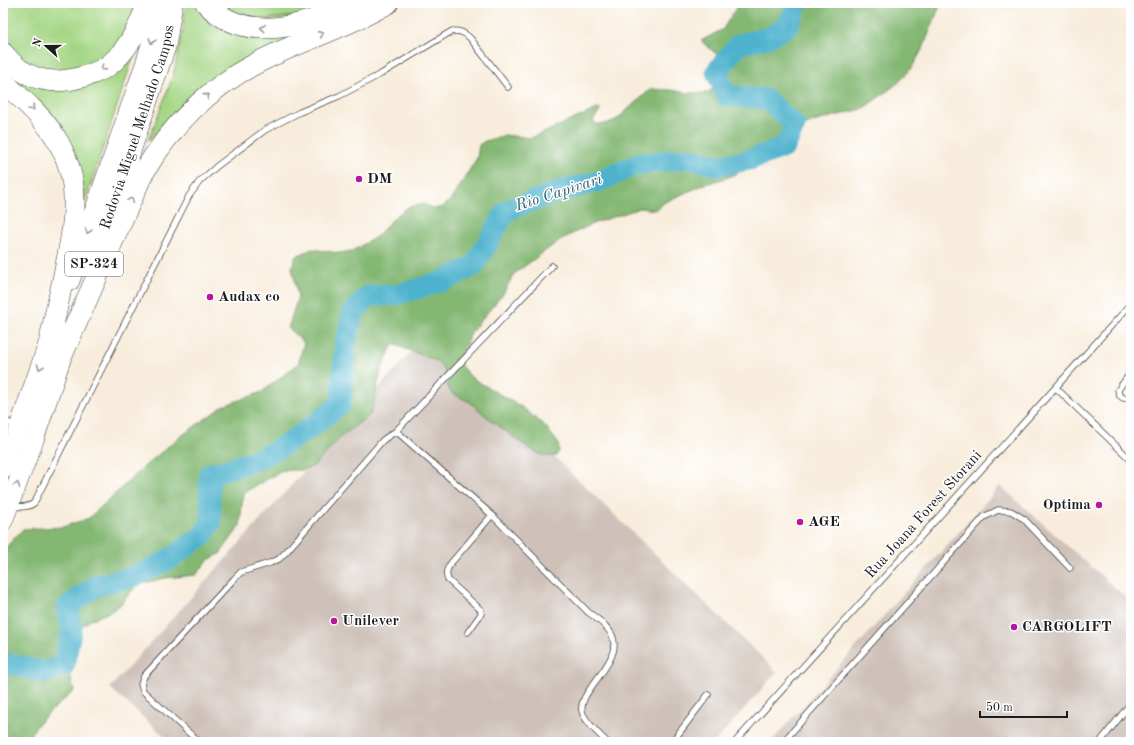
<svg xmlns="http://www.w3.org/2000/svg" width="1134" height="745" viewBox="0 0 1134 745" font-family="'Old Standard TT',serif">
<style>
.industrial{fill:#cec1b9}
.green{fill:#a4d684;stroke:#607950}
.forest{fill:#83b772;stroke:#506a47}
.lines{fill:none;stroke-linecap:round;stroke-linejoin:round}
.river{stroke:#4eb2cd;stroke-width:21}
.service-casing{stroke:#3d3b39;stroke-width:7}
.trunk-casing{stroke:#3d3b39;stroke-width:20}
.motorway-casing{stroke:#3d3b39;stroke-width:22}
.service{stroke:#fff;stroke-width:5.5}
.trunk{stroke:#fff;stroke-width:19}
.motorway{stroke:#fff;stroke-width:21}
.oneway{stroke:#999}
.poi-dot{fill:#b5179e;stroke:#fff;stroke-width:1.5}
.labels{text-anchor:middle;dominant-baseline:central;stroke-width:3;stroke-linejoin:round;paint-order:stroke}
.shield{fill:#fff;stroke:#606060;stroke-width:1}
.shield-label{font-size:14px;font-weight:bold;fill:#1c1c1c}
.street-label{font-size:15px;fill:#1c1c1c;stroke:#fff}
.poi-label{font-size:15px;font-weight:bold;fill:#1c1c1c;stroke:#fff;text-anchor:start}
.water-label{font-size:16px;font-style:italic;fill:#32606c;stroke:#fff}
</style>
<rect width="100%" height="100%" fill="#fff"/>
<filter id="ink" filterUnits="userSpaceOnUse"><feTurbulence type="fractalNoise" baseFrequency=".025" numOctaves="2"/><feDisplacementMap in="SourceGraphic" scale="8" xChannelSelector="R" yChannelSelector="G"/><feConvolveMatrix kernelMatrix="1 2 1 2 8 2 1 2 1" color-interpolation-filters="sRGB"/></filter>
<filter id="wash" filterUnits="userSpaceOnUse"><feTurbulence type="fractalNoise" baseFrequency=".012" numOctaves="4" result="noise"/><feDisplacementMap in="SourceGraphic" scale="16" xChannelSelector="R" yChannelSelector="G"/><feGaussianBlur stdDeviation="0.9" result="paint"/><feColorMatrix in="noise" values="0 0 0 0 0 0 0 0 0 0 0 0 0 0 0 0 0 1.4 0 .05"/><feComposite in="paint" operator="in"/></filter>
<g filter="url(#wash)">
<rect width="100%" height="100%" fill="#f8eddc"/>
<!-- industrial -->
<g class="industrial">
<path d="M 427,334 L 777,672 L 715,742 L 171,742 L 110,688 Z"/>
<path d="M 1000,486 L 1131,602 L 1131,742 L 771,742 Z"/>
</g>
<!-- green -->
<g class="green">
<path d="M 3,3 L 141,3 L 116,51 L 73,73 L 30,68 L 3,44 Z"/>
<path d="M 185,3 L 199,3 L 231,25 L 355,8 L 364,3 L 373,3 L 196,93 L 171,116 L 148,141 L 173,76 L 183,30 Z"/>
<path d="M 215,3 L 339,3 L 308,15 L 248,20 Z"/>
<path d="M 136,49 L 84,205 L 79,180 L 3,73 L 3,63 L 39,84 Z"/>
</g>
<!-- forest -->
<path class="forest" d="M 739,3 L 941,3 L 923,48 L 911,69 L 898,83 L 882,95 L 862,109 L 816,121 L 794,130 L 768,157 L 749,168 L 726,178 L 705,184 L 665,202 L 656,210 L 640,208 L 592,224 L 560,240 L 514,274 L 503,294 L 471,332 L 459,361 L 461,366 L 472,378 L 523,408 L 546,427 L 558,443 L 559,451 L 556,456 L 545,456 L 533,451 L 492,421 L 470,402 L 452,393 L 448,388 L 448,375 L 437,361 L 393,344 L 381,370 L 371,414 L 342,436 L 314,466 L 303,470 L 284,470 L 243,493 L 240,526 L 220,554 L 208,560 L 196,575 L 165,578 L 137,585 L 120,605 L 110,612 L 92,619 L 79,628 L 72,640 L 67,661 L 74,691 C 59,705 33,722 28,742 L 3,742 L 3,554 L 8,545 L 23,529 L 63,527 L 89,518 L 145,466 L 177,439 L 223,406 L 262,392 L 298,364 L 304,343 L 288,328 L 298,297 L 292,267 L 296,256 L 312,249 L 339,253 L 352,251 L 376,237 L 396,216 L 408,207 L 424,204 L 434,209 L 443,207 L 452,198 L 477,158 L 479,145 L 485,141 L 505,135 L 531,138 L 597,109 L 601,110 L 593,120 L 595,124 L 605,124 L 616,120 L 651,89 L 671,90 L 689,93 L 707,93 L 723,81 L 721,58 L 701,41 L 723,29 Z"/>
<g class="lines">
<!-- river -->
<path class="river" d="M 3,662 L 43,672 L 64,666 L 72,628 L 67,607 L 96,586 L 135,576 L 168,560 L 202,536 L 211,523 L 209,474 C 230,469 253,462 272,452 C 297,439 319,421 341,404 L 345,345 L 353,313 L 368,296 L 396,295 L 443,281 L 474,266 L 507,210 L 561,191 L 600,181 L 637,164 L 690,158 L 717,166 L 749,160 L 785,147 L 795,125 L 766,99 L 727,96 L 716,72 L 739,44 L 767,38 L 787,27 L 798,3"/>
</g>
</g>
<g filter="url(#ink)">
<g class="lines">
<defs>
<g id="service">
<path d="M 1131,372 L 1118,390 L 1119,395 L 1123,398 L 1131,399"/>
<path d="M 1056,388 L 1131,460"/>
<path d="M 3,420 L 16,426"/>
<path d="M 396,431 L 552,266"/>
<path d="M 12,506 C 20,507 28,508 34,503 L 189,196 L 200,181 L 217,166 L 265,130 L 300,112 L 339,96 L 381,74 L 452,31 C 460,31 464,32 470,38 L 508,87"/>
<path d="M 468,632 L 481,614 L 481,610 L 448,580 C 445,573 447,569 451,563 L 492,515"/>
<path d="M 199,742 L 143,691 L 141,684 L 144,676 L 234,579 L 241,572 L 270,563 L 279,559 L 286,552 L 383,440 L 396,431 L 492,515 L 588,612 C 597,619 607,625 612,635 C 625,663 573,693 583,714 C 588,725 599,734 607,742"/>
<path d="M 672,742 L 708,695"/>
<path d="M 735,742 L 1131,304"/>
<path d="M 783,742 L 984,517 L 998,510 L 1011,511 L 1024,519 L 1070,568"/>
<path d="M 1100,742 L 1131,703"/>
</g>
<g id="trunk">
<path id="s1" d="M 93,265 L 166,47 L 173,3"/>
<path d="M 70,281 L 145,64 L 155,31 L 159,3"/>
<path d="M 3,470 L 19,427 L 55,324"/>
<path d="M 3,521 L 34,440 L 69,336"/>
</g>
<g id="motorway">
<path d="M 206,3 C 245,46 310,25 353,3"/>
<path d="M 3,53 C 24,80 50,86 82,77 C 93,74 106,69 114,61 C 131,45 140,24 148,3"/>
<path d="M 3,82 C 21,98 40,114 54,135 C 83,180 75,220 65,270 C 60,293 55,316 50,339"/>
<path d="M 64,351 L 142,175 C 169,129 207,89 255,64 C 298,41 346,28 388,3"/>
</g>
</defs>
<!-- service casing -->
<use href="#service" class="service-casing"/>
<!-- trunk casing -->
<use href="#trunk" class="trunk-casing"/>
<!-- motorway casing -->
<use href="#motorway" class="motorway-casing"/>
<!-- service -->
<use href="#service" class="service"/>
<!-- trunk -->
<use href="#trunk" class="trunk"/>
<!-- motorway -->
<use href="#motorway" class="motorway"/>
</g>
<!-- one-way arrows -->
<defs><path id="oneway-chevron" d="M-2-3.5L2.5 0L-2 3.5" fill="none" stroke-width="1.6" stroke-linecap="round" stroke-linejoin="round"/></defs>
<g class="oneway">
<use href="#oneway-chevron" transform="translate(263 28) rotate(-175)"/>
<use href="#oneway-chevron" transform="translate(321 34) rotate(-24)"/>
<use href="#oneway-chevron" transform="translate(152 41) rotate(106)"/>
<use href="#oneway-chevron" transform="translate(103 68) rotate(148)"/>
<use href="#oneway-chevron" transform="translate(207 96) rotate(-40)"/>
<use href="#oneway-chevron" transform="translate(32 108) rotate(46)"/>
<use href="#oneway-chevron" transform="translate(131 200) rotate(-66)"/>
<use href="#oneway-chevron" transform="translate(88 231) rotate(109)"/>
<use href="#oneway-chevron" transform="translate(40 367) rotate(109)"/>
<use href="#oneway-chevron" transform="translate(17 485) rotate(-70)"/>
</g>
</g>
<!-- markers -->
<g class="poi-dot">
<circle cx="359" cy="179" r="4"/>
<circle cx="210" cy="297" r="4"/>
<circle cx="1099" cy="505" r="4"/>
<circle cx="800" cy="522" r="4"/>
<circle cx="334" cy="621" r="4"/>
<circle cx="1014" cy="627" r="4"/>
</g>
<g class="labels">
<!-- shield labels -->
<rect class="shield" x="65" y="252" width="58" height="24" rx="3"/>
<g class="shield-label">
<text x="94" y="264">SP-324</text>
</g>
<!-- street labels -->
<g class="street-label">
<text stroke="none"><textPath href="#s1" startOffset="145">Rodovia Miguel Melhado Campos</textPath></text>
<text transform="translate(924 515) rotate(-48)">Rua Joana Forest Storani</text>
</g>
<!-- poi labels -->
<g class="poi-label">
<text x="367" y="179">DM</text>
<text x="218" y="297">Audax co</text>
<text x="1091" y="505" text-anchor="end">Optima</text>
<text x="808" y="522">AGE</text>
<text x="342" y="621">Unilever</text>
<text x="1022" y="627">CARGOLIFT</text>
</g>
<!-- water labels -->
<g class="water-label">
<text transform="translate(559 193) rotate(-18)">Rio Capivari</text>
</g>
</g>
<!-- margin -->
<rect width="1134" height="745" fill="none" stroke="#fff" stroke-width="16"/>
<!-- north arrow -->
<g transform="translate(46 46) rotate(291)" stroke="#ffffff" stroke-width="3" paint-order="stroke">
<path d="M0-3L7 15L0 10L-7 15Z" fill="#1c1c1c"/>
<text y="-6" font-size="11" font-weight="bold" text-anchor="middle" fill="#1c1c1c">N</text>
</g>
<!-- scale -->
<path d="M980 711v6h87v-6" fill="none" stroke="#1c1c1c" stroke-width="2"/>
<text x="986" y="711" font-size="12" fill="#1c1c1c" stroke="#ffffff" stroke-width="3" paint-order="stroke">50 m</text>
</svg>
